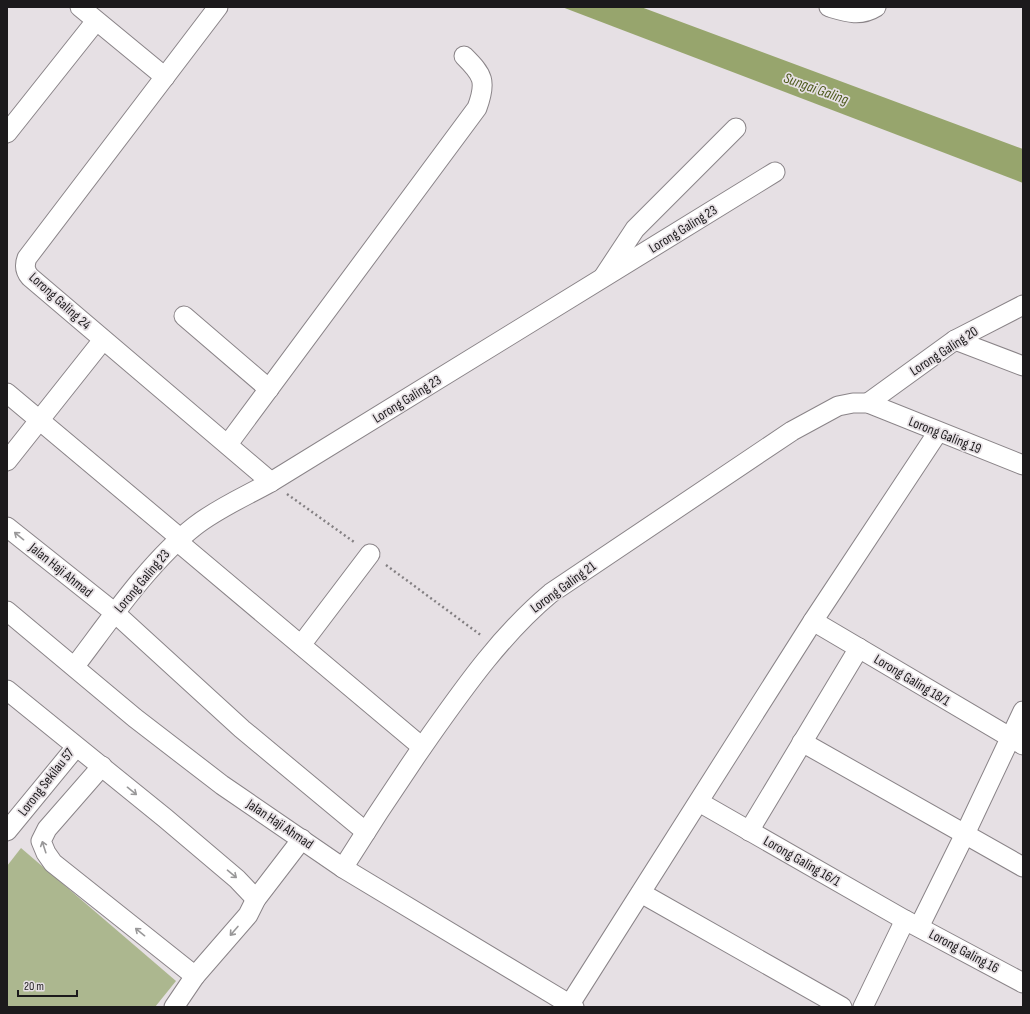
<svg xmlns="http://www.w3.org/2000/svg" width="1030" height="1014" viewBox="0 0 1030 1014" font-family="'Sofia Sans Condensed',sans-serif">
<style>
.green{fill:#acb78f}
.water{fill:#97a56d}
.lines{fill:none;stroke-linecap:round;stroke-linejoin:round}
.minor-casing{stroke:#8a8488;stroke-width:21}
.path{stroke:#848083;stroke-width:2.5;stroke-dasharray:2 3;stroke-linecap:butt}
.minor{stroke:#fff;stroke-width:19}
.oneway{stroke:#999899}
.labels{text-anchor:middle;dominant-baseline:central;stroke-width:3.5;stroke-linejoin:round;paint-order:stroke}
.street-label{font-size:14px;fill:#1c1a1c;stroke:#e6e0e4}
.water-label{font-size:15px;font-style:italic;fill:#4d5a1c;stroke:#e6e0e4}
</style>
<rect width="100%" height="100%" fill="#e6e0e4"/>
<!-- green -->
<path class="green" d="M 21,848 L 176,981 L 155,1007 L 7,1007 L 7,866 Z"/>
<!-- water -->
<path class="water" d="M 562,7 L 641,7 L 1023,149 L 1023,183 Z"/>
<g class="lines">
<defs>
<g id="minor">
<path d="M 80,7 L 165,77"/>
<path d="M 218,7 L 27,258 C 24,266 25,271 30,277 L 271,482"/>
<path d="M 829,7 C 846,12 860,17 876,7"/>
<path d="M 7,133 L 96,21"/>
<path d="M 604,276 L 635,229 L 736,128"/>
<path d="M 184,316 L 269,389"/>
<path d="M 955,340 L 1023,366"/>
<path d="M 7,393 L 180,538"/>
<path d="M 868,403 L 955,340 L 1023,305"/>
<path d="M 228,444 L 477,108 C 487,81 483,75 464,56"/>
<path d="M 7,461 L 103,340"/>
<path d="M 7,527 L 115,613 L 242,729 L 366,832"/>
<path d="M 177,541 L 422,747"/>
<path d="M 7,611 L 135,718 L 222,785 L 343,868 L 574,1007"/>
<path d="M 813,621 L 1023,745"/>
<path d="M 301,645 L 370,554"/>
<path d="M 75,666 C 110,620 150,561 195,526 C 218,508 246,496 271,482 L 775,172"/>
<path d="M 7,690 L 165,818 L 237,879 L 256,899"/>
<path d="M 802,742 L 1023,867"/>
<path d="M 102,766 L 47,829 L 41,841 L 46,853 L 53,863 L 195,976 L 248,915 L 256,899 L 302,839"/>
<path d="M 699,802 L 905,920 L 1023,983"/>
<path d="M 7,831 L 76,747"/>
<path d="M 749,831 L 859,648"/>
<path d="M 343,868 C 371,823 400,779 430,736 C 466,685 502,634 551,593 L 792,431 L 838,406 L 853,403 L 868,403 L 1023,465"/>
<path d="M 641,893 L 842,1007"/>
<path d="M 919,927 L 965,834 L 1023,711"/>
<path d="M 570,1004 L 813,621 L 938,432"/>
<path d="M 174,1007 L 195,976"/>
<path d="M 863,1007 L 905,920"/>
</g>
</defs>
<!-- minor casing -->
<use href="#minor" class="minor-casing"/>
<!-- path -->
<g class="path">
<path d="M 287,494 L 354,542"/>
<path d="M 386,565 L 482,636"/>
</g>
<!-- minor -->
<use href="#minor" class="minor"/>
</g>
<!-- one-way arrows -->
<defs><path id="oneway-shaft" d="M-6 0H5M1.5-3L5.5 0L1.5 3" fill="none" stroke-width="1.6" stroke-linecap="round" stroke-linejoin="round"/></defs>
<g class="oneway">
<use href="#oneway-shaft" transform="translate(19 536) rotate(-141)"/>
<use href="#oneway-shaft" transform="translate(132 791) rotate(39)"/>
<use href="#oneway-shaft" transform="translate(44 847) rotate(-108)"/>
<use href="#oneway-shaft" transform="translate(232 874) rotate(40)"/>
<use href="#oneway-shaft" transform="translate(234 931) rotate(131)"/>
<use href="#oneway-shaft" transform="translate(140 932) rotate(-141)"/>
</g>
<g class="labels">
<!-- street labels -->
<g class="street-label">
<text transform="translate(683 229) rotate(-32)">Lorong Galing 23</text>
<text transform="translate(60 301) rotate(42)">Lorong Galing 24</text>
<text transform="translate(944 351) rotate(-33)">Lorong Galing 20</text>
<text transform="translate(407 399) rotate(-32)">Lorong Galing 23</text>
<text transform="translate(945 435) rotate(22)">Lorong Galing 19</text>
<text transform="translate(61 570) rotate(39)">Jalan Haji Ahmad</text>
<text transform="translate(142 581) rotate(-50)">Lorong Galing 23</text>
<text transform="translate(563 587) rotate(-36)">Lorong Galing 21</text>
<text transform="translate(912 680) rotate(31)">Lorong Galing 18/1</text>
<text transform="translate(46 782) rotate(-52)">Lorong Sekilau 57</text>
<text transform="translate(280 824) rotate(34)">Jalan Haji Ahmad</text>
<text transform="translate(802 861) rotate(30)">Lorong Galing 16/1</text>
<text transform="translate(964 951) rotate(28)">Lorong Galing 16</text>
</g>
<!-- water labels -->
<g class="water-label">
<text transform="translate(816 89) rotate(20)">Sungai Galing</text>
</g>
</g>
<!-- border -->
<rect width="1030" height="1014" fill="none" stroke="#1c1a1c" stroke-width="16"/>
<!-- scale -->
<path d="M18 990v6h59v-6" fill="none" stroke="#1c1a1c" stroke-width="2"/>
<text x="24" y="990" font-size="12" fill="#1c1a1c" stroke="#e6e0e4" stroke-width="3" paint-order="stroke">20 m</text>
</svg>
